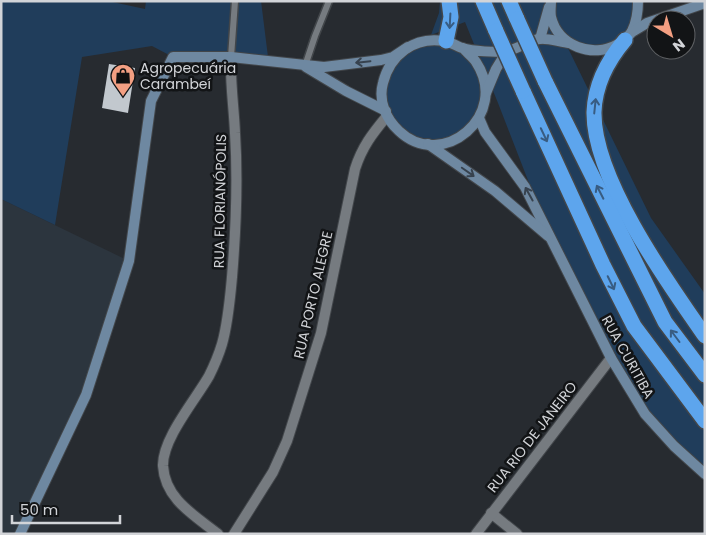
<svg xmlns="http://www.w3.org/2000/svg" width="706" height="535" viewBox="0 0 706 535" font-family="Poppins,sans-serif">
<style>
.built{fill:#2c353e}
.green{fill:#203d5b}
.building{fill:#c2c8ce}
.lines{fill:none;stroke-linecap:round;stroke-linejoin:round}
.lane-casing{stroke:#42464a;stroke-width:9}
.street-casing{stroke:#42464a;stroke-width:12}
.secondary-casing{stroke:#42464a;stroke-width:12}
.highway-casing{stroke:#42464a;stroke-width:18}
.lane{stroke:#767b80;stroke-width:6}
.street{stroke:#767b80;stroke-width:10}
.secondary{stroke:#6e88a1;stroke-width:10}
.highway{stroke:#5da5ed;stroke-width:15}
.highway-bridge-casing{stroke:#42464a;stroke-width:18;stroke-linecap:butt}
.highway-bridge{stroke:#5da5ed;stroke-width:15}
.oneway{stroke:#385c82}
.oneway2{stroke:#37424e}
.labels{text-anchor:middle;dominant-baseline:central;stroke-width:5;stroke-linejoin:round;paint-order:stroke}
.poi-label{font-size:14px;fill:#d2d4d8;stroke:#121416;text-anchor:start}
.street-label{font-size:14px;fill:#d2d4d8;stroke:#121416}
</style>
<rect width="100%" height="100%" fill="#272b30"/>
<!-- built -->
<path class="built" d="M 1,199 L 129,261 L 86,395 L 20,534 L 1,534 Z"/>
<!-- green -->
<g class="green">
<path d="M 1,1 L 108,1 L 145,9 L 146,1 L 261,1 L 268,57 L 173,57 L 152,46 L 82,57 L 55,225 L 1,199 Z"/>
<path d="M 440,1 L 545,1 L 651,218 L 705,294 L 705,474 L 645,414 L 550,237 L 498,103 L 465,22 L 431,35 L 439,13 Z"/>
<path d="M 554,1 L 636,1 L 630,31 L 611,46 L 581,47 L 562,33 L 554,16 Z"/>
<path d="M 431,42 L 462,50 L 477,65 L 484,85 L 482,107 L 462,134 L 444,141 L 410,137 L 390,116 L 384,85 L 398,57 Z"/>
</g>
<!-- building -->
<path class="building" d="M 109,64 L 135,68 L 128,113 L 102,108 Z"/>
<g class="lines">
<defs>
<g id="lane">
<path d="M 231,57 L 235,1"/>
<path d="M 305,66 L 315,36 L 329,1"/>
</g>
<g id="street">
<path d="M 491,513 L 517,534"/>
<path d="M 218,534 C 194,515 165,499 163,466 C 162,439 196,399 209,376 C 214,366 219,354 222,344 C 228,323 230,299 232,277 C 236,229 238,180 235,133 C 234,108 230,83 231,57"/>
<path d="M 234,534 L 273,472 L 287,441 L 321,333 L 355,169 C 362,147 372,134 387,116"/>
<path d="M 476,534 L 611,358"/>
</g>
<g id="secondary">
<path d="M 551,1 C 551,6 550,12 551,17 C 558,46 593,59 618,44 C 624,40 629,37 632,31 C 637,21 638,12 638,1"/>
<path d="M 632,32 L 647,23 L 705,3"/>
<path d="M 540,39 L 549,7"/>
<path d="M 463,48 C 467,53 473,57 476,62 C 511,115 442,172 399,131 C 386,119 378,101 383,83 C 390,55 414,36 444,41 C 451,42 456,46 462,48 C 472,51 497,53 507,51 C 518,49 528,41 539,39 C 548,38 560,42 569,43"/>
<path d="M 306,67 L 346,91 L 386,111"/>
<path d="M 486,93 L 496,69 L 507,51"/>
<path d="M 479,118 L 485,132 L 525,187 L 611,358 L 645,414 L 674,446 L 705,474"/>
<path d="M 428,144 L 495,191 L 548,236"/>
<path d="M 20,534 L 86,395 L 129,261 L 151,101 L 173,57 L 231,57 L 324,67 L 381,60 L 393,57 L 408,47"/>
</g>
<g id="highway">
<path d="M 483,1 L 496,31"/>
<path d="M 509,1 L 517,19"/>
<path d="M 625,40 C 608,60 595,85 594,112 C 593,178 667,282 705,336"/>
<path d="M 446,41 L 451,17 L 449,1"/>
<path d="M 545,81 L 665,322 L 705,375"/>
<path d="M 523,91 L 603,265 L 634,326 L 705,421"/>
</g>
</defs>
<!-- lane casing -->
<use href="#lane" class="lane-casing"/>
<!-- street casing -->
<use href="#street" class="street-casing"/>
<!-- secondary casing -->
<use href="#secondary" class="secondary-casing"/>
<!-- highway casing -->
<use href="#highway" class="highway-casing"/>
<!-- lane -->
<use href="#lane" class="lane"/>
<!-- street -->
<use href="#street" class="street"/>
<!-- secondary -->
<use href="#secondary" class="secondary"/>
<!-- highway -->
<use href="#highway" class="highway"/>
<defs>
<g id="highway-bridge">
<path d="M 517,19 L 545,81"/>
<path d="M 496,31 L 523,91"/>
</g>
</defs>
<!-- highway-bridge casing -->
<use href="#highway-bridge" class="highway-bridge-casing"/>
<!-- highway-bridge -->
<use href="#highway-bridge" class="highway-bridge"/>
</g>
<!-- one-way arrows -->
<defs><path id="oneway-shaft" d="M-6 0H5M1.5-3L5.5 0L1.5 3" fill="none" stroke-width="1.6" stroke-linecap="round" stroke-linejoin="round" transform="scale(1.25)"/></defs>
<g class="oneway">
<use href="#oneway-shaft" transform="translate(450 21) rotate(93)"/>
<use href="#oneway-shaft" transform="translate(595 106) rotate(-84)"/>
<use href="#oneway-shaft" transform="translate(544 135) rotate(65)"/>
<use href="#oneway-shaft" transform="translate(600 192) rotate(-117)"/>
<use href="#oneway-shaft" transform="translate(611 283) rotate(64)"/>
<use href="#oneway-shaft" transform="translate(675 336) rotate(-127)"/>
</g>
<g class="oneway2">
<use href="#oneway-shaft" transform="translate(363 62) rotate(174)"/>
<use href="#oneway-shaft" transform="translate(468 172) rotate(35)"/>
<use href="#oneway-shaft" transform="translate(529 194) rotate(-119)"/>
</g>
<!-- icons -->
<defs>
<symbol id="shop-pin" viewBox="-11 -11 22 30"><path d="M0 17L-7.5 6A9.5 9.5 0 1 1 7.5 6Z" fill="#f39f82" stroke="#121416"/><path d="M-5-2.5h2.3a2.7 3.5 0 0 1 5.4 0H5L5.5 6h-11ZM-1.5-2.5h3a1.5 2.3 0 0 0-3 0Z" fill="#111"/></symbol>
</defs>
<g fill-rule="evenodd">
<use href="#shop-pin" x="109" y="62" width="28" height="38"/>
</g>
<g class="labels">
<!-- poi labels -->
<g class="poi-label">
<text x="140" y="68">Agropecuária<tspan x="140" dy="16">Carambeí</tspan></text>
</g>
<!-- street labels -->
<g class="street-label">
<text transform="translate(220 201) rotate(-89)">RUA FLORIANÓPOLIS</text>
<text transform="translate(313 295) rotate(-77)">RUA PORTO ALEGRE</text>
<text transform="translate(628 357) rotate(61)">RUA CURITIBA</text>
<text transform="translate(532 437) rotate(-52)">RUA RIO DE JANEIRO</text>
</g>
</g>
<!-- border -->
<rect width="706" height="535" fill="none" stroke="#d2d4d8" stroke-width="5"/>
<!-- north arrow -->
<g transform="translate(671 35) rotate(142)"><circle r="24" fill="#121416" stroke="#5f6164"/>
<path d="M0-4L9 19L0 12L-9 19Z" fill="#f39f82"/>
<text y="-8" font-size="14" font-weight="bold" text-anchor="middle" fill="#d2d4d8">N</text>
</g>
<!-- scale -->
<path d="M12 515v8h108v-8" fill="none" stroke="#d2d4d8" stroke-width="2.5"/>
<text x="20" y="515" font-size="15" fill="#d2d4d8" stroke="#121416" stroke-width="4" paint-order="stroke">50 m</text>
</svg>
